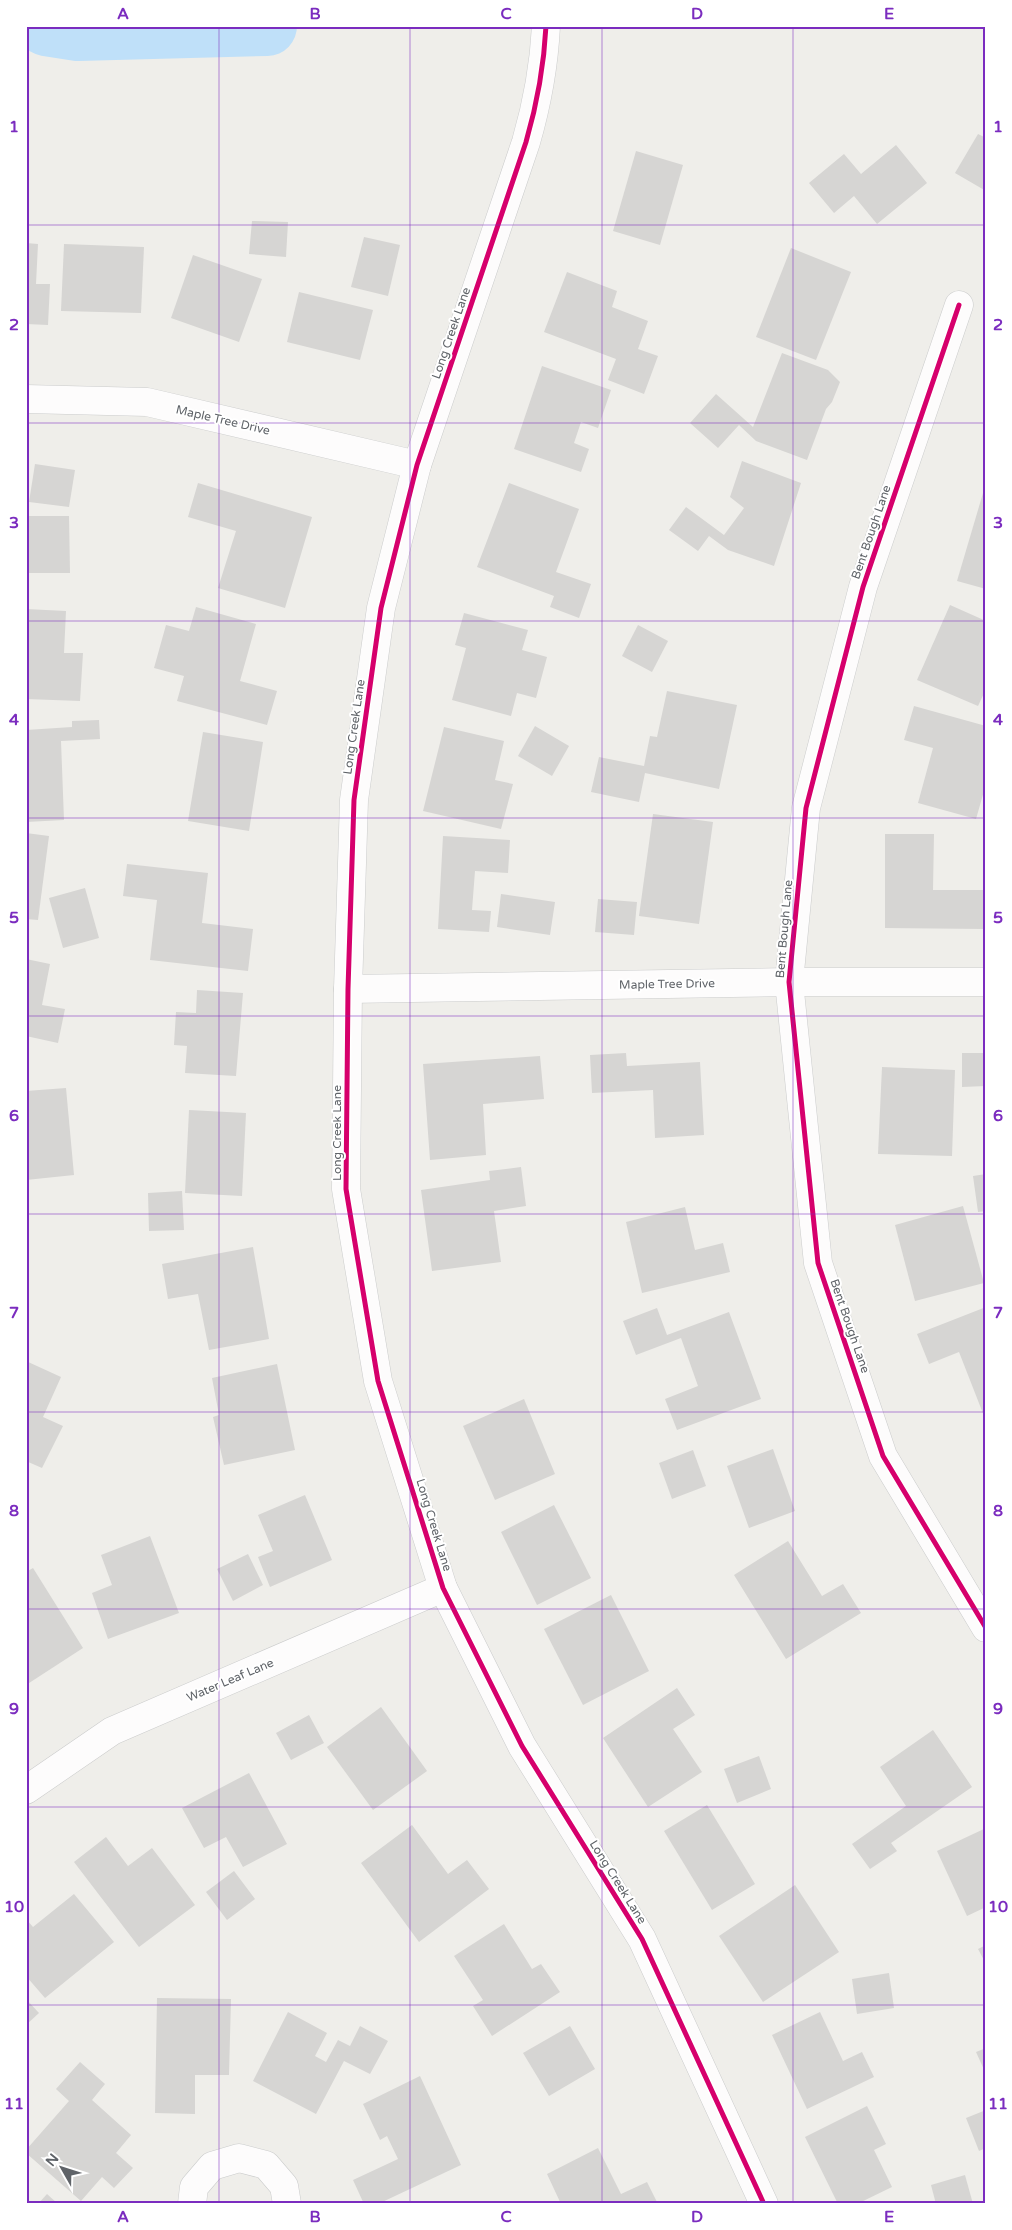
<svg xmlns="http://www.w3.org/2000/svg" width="1012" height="2230" viewBox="0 0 1012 2230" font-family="'Varela Round',sans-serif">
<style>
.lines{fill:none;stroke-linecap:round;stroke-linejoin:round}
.river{stroke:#bfe0f9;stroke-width:60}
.building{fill:#d6d5d3}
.street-casing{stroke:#cbcccc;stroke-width:29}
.street{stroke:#fdfcfc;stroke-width:28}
.cycleway-casing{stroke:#fff;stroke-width:8}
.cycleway{stroke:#d6006c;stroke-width:5}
.grid{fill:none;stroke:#7b2cbf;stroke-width:1;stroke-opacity:0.55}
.labels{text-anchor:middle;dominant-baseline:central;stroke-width:4;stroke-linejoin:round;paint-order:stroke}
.street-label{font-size:12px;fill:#5f6368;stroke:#fff}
.neatline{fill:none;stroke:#7b2cbf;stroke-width:2}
.grid-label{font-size:16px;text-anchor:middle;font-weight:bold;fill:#7b2cbf}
</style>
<rect width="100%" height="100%" fill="#efeeea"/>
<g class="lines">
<!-- river -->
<path class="river" d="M 46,26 L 78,31 L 267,26"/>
</g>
<!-- building -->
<g class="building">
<path d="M 978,134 L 986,138 L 986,191 L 955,173 Z"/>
<path d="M 896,145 L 927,183 L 877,224 L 854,196 L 834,213 L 809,183 L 844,154 L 861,174 Z"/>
<path d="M 636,151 L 683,165 L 660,245 L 613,231 Z"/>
<path d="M 252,221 L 288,222 L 286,257 L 249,254 Z"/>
<path d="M 364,237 L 400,245 L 388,296 L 351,287 Z"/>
<path d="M 26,243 L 38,244 L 36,284 L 50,284 L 48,325 L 26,324 Z"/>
<path d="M 64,244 L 144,247 L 141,313 L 61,311 Z"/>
<path d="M 791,248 L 851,272 L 816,360 L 756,337 Z"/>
<path d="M 193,255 L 262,279 L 239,342 L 171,318 Z"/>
<path d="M 567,272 L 617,291 L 612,307 L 648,321 L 638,349 L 658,356 L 644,394 L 608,380 L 616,359 L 544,332 Z"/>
<path d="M 299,292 L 373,310 L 360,360 L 287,342 Z"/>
<path d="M 782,353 L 828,370 L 840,382 L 832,402 L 826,409 L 807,460 L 756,441 L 739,425 L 718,448 L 690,423 L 716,394 L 753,427 Z"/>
<path d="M 542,366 L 611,390 L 598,428 L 581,422 L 574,443 L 589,449 L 581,472 L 514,449 Z"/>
<path d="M 742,461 L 801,483 L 774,566 L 728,550 L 709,536 L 698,551 L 669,530 L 686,507 L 724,535 L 744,508 L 730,497 Z"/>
<path d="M 35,464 L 75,470 L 69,507 L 29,502 Z"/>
<path d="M 198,483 L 312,517 L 285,608 L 218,588 L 236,531 L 188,517 Z"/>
<path d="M 509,483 L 579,509 L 556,572 L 591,584 L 579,618 L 550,607 L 554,596 L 477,567 Z"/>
<path d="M 983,493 L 986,494 L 986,589 L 957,581 Z"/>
<path d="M 26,516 L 69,516 L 70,573 L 26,573 Z"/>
<path d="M 950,605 L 986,621 L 986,689 L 978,706 L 917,680 Z"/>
<path d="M 196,607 L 256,624 L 240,681 L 277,691 L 267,725 L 177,701 L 184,676 L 154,668 L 166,625 L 189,631 Z"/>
<path d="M 26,609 L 66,611 L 64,653 L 83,653 L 80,701 L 26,699 Z"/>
<path d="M 464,613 L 528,630 L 522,650 L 547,657 L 536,698 L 517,693 L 511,716 L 452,700 L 466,648 L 455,645 Z"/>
<path d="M 638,625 L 668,641 L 652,672 L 622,656 Z"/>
<path d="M 667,691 L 737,705 L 719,789 L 645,773 L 639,802 L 591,792 L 599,757 L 644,766 L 650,736 L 657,737 Z"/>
<path d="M 914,706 L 986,726 L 986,784 L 976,819 L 918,803 L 933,748 L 904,740 Z"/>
<path d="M 99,720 L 100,739 L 61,741 L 64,820 L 26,822 L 26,730 L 72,727 L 72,721 Z"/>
<path d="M 535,726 L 569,746 L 552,776 L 518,756 Z"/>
<path d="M 444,727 L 504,741 L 495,780 L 513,784 L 501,829 L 423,811 Z"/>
<path d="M 203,732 L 263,742 L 249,831 L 188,821 Z"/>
<path d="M 653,814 L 713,822 L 699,924 L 639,916 Z"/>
<path d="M 26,833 L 49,836 L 38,920 L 26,919 Z"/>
<path d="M 885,834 L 934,834 L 933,890 L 985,890 L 984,929 L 885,928 Z"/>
<path d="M 443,836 L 510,840 L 508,873 L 475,871 L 472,910 L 491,911 L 489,932 L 438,929 Z"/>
<path d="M 127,864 L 208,873 L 202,923 L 253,929 L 248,971 L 150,960 L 157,900 L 123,896 Z"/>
<path d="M 85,888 L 99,938 L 63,948 L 49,898 Z"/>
<path d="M 501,894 L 555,902 L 550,935 L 497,927 Z"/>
<path d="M 598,899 L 637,902 L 634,935 L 595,932 Z"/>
<path d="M 26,959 L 50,964 L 42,1005 L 65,1009 L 58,1043 L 26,1036 Z"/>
<path d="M 197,990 L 243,993 L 236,1076 L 185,1073 L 187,1046 L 174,1045 L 176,1012 L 196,1013 Z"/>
<path d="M 626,1053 L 627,1066 L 700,1062 L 704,1135 L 655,1138 L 653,1090 L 592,1093 L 590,1055 Z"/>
<path d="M 962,1053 L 986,1053 L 986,1086 L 962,1087 Z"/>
<path d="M 540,1056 L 544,1099 L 483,1104 L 486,1155 L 430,1160 L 423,1064 Z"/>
<path d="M 882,1067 L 955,1070 L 952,1156 L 878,1154 Z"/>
<path d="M 66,1088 L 74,1175 L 26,1180 L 26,1091 Z"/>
<path d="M 189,1110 L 246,1113 L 242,1196 L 185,1193 Z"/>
<path d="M 521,1167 L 526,1206 L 494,1211 L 501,1262 L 432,1271 L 421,1190 L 490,1180 L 489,1171 Z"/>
<path d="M 986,1174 L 986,1211 L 978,1212 L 973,1176 Z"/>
<path d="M 182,1191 L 184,1230 L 149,1231 L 148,1193 Z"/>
<path d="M 963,1206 L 984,1283 L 915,1301 L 895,1225 Z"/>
<path d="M 685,1207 L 695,1250 L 723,1243 L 730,1272 L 642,1293 L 626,1222 Z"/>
<path d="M 253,1247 L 269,1339 L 209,1350 L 198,1294 L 168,1299 L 162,1264 Z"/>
<path d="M 986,1307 L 986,1415 L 984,1416 L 959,1352 L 929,1364 L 917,1334 Z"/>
<path d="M 657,1308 L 667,1335 L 729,1312 L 761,1399 L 677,1430 L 665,1399 L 698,1386 L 681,1338 L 636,1355 L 623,1321 Z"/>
<path d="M 26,1361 L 61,1377 L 43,1417 L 63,1426 L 42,1468 L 26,1461 Z"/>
<path d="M 277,1364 L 295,1450 L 224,1465 L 213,1417 L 219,1415 L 212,1378 Z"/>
<path d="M 524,1399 L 555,1474 L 495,1500 L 463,1426 Z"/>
<path d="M 773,1449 L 795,1511 L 749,1528 L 727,1466 Z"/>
<path d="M 693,1450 L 706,1486 L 672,1499 L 659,1463 Z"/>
<path d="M 305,1495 L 332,1560 L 270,1587 L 258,1557 L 273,1551 L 258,1515 Z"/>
<path d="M 554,1505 L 591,1578 L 537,1605 L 501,1532 Z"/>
<path d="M 150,1536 L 179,1613 L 108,1639 L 92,1593 L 112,1585 L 101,1555 Z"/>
<path d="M 788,1541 L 822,1596 L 843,1584 L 861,1613 L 786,1659 L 734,1575 Z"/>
<path d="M 248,1554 L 263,1585 L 233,1601 L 217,1569 Z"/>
<path d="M 33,1568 L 83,1648 L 26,1685 L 26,1572 Z"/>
<path d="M 611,1595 L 649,1671 L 583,1705 L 544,1629 Z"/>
<path d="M 677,1688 L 695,1715 L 673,1729 L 702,1772 L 648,1807 L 603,1738 Z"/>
<path d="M 381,1707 L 427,1771 L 373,1810 L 327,1747 Z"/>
<path d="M 309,1715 L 324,1743 L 291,1760 L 276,1733 Z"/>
<path d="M 933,1730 L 972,1787 L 891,1843 L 897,1851 L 870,1869 L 852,1844 L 906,1806 L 880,1767 Z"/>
<path d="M 759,1756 L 771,1789 L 737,1803 L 724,1769 Z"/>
<path d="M 249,1773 L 287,1844 L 243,1867 L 226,1837 L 204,1848 L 182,1808 Z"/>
<path d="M 707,1805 L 755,1884 L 712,1910 L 664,1831 Z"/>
<path d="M 412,1825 L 448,1874 L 467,1860 L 489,1889 L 419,1942 L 361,1863 Z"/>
<path d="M 986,1828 L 986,1907 L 967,1916 L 937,1851 Z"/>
<path d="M 106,1837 L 128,1866 L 152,1848 L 195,1905 L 139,1947 L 74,1862 Z"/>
<path d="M 234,1871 L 255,1899 L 227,1920 L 206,1892 Z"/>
<path d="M 795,1885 L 839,1952 L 763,2002 L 719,1936 Z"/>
<path d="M 74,1894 L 114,1942 L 45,1998 L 26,1976 L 26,1919 L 33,1927 Z"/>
<path d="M 504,1924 L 532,1969 L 541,1964 L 560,1992 L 492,2036 L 473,2006 L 483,2000 L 454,1956 Z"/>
<path d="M 986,1945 L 986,1964 L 978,1949 Z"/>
<path d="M 889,1973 L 894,2008 L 857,2014 L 852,1979 Z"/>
<path d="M 157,1998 L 231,1999 L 229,2075 L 195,2075 L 195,2114 L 155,2113 Z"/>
<path d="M 26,1999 L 39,2013 L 26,2025 Z"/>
<path d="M 288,2012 L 327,2033 L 315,2056 L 326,2062 L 338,2040 L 350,2046 L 360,2026 L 388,2041 L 370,2074 L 344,2061 L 316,2114 L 253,2081 Z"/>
<path d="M 820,2012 L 843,2061 L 862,2052 L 874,2077 L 807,2109 L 772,2035 Z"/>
<path d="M 570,2026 L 595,2069 L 549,2096 L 523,2053 Z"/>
<path d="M 986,2048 L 986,2074 L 976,2052 Z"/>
<path d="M 80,2062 L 105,2084 L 92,2100 L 131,2135 L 116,2153 L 133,2168 L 114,2188 L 102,2177 L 81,2201 L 26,2153 L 26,2150 L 69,2101 L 56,2089 Z"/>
<path d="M 420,2076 L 461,2165 L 378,2204 L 364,2204 L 353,2180 L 398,2159 L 387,2136 L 380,2140 L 363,2104 Z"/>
<path d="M 867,2106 L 886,2144 L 874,2150 L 892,2187 L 857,2204 L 838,2204 L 805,2137 Z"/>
<path d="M 986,2110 L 986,2148 L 979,2151 L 966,2118 Z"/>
<path d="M 598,2148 L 621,2194 L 647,2182 L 658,2204 L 561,2204 L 547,2174 Z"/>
<path d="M 965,2175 L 973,2204 L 936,2204 L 931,2185 Z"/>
<path d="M 47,2194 L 58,2204 L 38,2204 Z"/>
</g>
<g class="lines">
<defs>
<g id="street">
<path d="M 546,26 C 544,66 537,104 526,142 L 417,465 L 381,608 L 354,800 L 348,989 L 346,1189 L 378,1381 L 443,1588 L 522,1746 L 642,1939 L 764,2204"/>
<path d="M 959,305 L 863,587 L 806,808 L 789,982 L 818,1263 L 883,1456 L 986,1628"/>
<path d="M 26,399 L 147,402 L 417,465"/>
<path d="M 348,989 L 789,982 L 986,982"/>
<path d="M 26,1790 L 112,1731 L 443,1588"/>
<path d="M 192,2204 L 194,2187 L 212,2166 L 239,2158 L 266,2165 L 284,2186 L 287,2204"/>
</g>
</defs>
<!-- street casing -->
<use href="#street" class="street-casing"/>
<!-- street -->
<use href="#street" class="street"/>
<defs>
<g id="cycleway">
<path d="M 546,26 C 544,66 537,104 526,142 L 417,465 L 381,608 L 354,800 L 348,989 L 346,1189 L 378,1381 L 443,1588 L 522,1746 L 642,1939 L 764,2204"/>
<path d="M 959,305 L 863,587 L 806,808 L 789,982 L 818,1263 L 883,1456 L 986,1628"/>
</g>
</defs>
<!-- cycleway casing -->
<use href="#cycleway" class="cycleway-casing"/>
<!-- cycleway -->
<use href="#cycleway" class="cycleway"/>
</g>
<!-- grid -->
<path class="grid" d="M 219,26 L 219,2204M 410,26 L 410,2204M 602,26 L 602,2204M 793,26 L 793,2204M 26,225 L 986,225M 26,423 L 986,423M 26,621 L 986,621M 26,818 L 986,818M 26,1016 L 986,1016M 26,1214 L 986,1214M 26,1412 L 986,1412M 26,1609 L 986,1609M 26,1807 L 986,1807M 26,2005 L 986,2005"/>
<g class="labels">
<!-- street labels -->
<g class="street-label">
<text transform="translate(451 333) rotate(-71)">Long Creek Lane</text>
<text transform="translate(223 420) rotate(13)">Maple Tree Drive</text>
<text transform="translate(871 532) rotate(-71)">Bent Bough Lane</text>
<text transform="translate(354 727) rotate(-82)">Long Creek Lane</text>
<text transform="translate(784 929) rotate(-85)">Bent Bough Lane</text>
<text transform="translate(667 984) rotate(-1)">Maple Tree Drive</text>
<text transform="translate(337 1133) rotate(-90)">Long Creek Lane</text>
<text transform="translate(850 1326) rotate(71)">Bent Bough Lane</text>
<text transform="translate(434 1525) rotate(73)">Long Creek Lane</text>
<text transform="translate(230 1680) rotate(-23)">Water Leaf Lane</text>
<text transform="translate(618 1882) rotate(58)">Long Creek Lane</text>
</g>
</g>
<!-- border -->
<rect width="1012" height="2230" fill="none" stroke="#ffffff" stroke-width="55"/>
<!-- north arrow -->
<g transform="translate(62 2168) rotate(309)" stroke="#ffffff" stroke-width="4" paint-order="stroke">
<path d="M0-4L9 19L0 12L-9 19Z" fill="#5f6368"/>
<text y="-8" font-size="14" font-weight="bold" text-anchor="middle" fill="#5f6368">N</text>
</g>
<rect x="28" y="28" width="956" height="2174" class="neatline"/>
<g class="grid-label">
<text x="123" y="19">A</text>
<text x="315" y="19">B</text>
<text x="506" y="19">C</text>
<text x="697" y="19">D</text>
<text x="889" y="19">E</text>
<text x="14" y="132">1</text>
<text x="998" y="132">1</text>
<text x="14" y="330">2</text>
<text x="998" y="330">2</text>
<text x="14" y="528">3</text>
<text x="998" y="528">3</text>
<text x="14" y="725">4</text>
<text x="998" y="725">4</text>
<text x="14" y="923">5</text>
<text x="998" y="923">5</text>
<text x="14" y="1121">6</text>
<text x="998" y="1121">6</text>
<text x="14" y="1318">7</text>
<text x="998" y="1318">7</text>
<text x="14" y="1516">8</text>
<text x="998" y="1516">8</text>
<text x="14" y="1714">9</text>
<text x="998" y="1714">9</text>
<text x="14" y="1912">10</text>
<text x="998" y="1912">10</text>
<text x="14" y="2109">11</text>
<text x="998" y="2109">11</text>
<text x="123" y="2222">A</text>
<text x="315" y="2222">B</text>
<text x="506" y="2222">C</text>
<text x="697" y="2222">D</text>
<text x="889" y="2222">E</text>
</g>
</svg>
